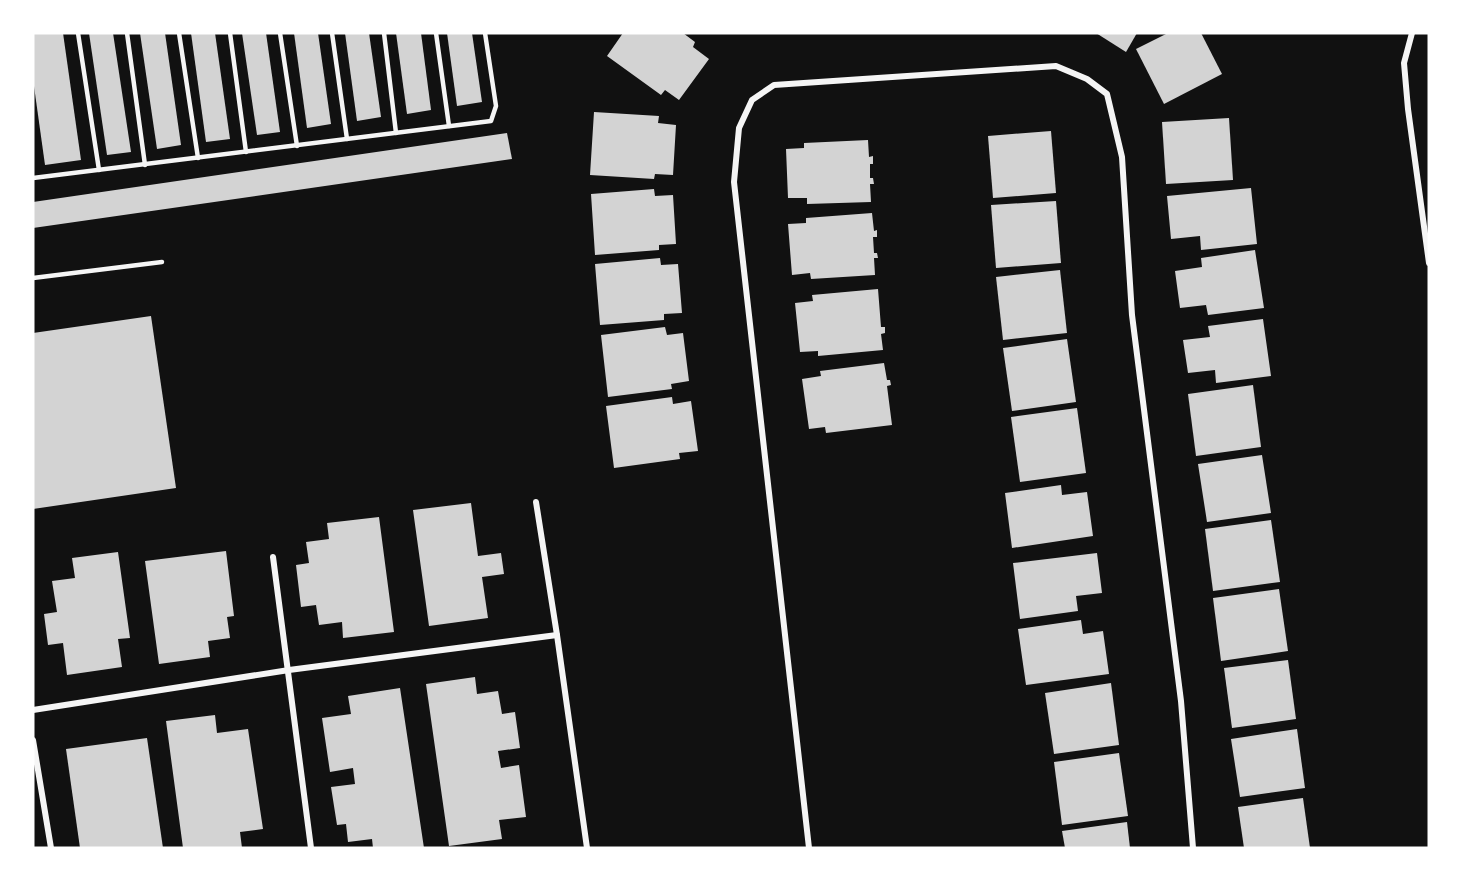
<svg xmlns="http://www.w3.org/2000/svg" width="1462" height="881" viewBox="0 0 1462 881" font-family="'Varela Round',sans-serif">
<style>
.building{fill:#d3d3d3}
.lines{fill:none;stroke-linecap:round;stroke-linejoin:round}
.service{stroke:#f5f5f5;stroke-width:4.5}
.minor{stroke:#f5f5f5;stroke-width:6}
</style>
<rect width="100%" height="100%" fill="#111"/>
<!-- building -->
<g class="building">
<path d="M 33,33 L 63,33 L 81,160 L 45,165 L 33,79 Z"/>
<path d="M 89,33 L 113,33 L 131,152 L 107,155 Z"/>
<path d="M 140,33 L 165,33 L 181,145 L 157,149 Z"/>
<path d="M 191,33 L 215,33 L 230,139 L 206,142 Z"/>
<path d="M 242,33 L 266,33 L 280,132 L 257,135 Z"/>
<path d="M 294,33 L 318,33 L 331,124 L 307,128 Z"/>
<path d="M 345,33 L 369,33 L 381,117 L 357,121 Z"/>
<path d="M 396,33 L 421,33 L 431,110 L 407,114 Z"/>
<path d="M 447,33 L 472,33 L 482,102 L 457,106 Z"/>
<path d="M 623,33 L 683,33 L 695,42 L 693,47 L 709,59 L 679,100 L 665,90 L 661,95 L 607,56 Z"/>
<path d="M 1096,33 L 1137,33 L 1126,52 Z"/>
<path d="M 1168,33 L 1201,33 L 1222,74 L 1164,104 L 1136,49 Z"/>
<path d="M 594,112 L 659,116 L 658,123 L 676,125 L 673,175 L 655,174 L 654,179 L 590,175 Z"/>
<path d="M 1229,118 L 1233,180 L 1166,184 L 1162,122 Z"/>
<path d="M 1051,131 L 1056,193 L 993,198 L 988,136 Z"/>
<path d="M 507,133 L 512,159 L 33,228 L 33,202 Z"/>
<path d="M 868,140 L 869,157 L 873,156 L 873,164 L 870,164 L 870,178 L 873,178 L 874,184 L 870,184 L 871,202 L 807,204 L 807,198 L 788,198 L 786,149 L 804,148 L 804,143 Z"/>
<path d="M 1251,188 L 1257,244 L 1201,250 L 1200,236 L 1171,239 L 1167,196 Z"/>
<path d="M 654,189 L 655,196 L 673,195 L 676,244 L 659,245 L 659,250 L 595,255 L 591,194 Z"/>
<path d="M 1056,201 L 1061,263 L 996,268 L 991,205 Z"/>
<path d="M 872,213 L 874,231 L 877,230 L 877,237 L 873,237 L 874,253 L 877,253 L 878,258 L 874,258 L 875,275 L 811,279 L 810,273 L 792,275 L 788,224 L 806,223 L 806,218 Z"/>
<path d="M 1255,250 L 1264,308 L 1208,315 L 1206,305 L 1180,308 L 1175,271 L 1202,267 L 1201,258 Z"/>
<path d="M 660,258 L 661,265 L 678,264 L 682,313 L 664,314 L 664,320 L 600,325 L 595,264 Z"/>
<path d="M 1060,270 L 1067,333 L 1003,340 L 996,277 Z"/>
<path d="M 878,289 L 881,327 L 885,327 L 885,333 L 881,334 L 883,350 L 818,356 L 818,351 L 800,352 L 795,303 L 813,301 L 812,295 Z"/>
<path d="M 151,316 L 176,488 L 33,509 L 33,333 Z"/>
<path d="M 1263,319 L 1271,376 L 1216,383 L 1215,370 L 1188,373 L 1183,340 L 1210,337 L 1208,326 Z"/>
<path d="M 665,327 L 667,335 L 683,333 L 689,381 L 671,384 L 672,389 L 608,397 L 601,335 Z"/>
<path d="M 1067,339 L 1076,402 L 1012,411 L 1003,348 Z"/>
<path d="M 884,363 L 887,380 L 890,380 L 891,385 L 887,386 L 892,425 L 826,433 L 825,427 L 809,429 L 802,379 L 821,376 L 820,371 Z"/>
<path d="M 1253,385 L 1261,447 L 1196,456 L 1188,394 Z"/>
<path d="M 672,397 L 673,404 L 691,401 L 698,451 L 679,453 L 680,459 L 614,468 L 606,406 Z"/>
<path d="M 1077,408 L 1086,473 L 1020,482 L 1011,417 Z"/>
<path d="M 1262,455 L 1271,513 L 1207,522 L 1198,464 Z"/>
<path d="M 1061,485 L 1062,495 L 1087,492 L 1093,536 L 1012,548 L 1005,493 Z"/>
<path d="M 471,503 L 478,556 L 501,553 L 504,574 L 482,577 L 488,618 L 429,626 L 413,510 Z"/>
<path d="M 379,517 L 394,632 L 343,638 L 342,622 L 319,625 L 316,605 L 301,607 L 296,565 L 309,563 L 306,542 L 329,539 L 327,523 Z"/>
<path d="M 1271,520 L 1280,582 L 1213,591 L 1205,529 Z"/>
<path d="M 226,551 L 234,616 L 227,617 L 230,638 L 208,641 L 210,657 L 159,664 L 145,561 Z"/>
<path d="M 118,552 L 130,638 L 118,639 L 122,667 L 67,675 L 63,643 L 48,645 L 44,614 L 57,612 L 52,581 L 75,578 L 72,558 Z"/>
<path d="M 1097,553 L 1102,593 L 1076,596 L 1078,611 L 1020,619 L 1013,563 Z"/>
<path d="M 1279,589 L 1288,651 L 1221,661 L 1213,598 Z"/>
<path d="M 1081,620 L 1083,634 L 1103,631 L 1109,674 L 1026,685 L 1018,629 Z"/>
<path d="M 1288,660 L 1296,719 L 1232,728 L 1224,668 Z"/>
<path d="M 475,677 L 477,694 L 498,691 L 502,714 L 515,712 L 520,748 L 498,751 L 501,768 L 519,765 L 526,817 L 499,820 L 502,839 L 449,846 L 426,684 Z"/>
<path d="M 1111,683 L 1119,745 L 1054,754 L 1045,693 Z"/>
<path d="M 400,688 L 424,848 L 373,848 L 372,839 L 348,842 L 346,824 L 337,825 L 331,787 L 355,784 L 353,768 L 330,772 L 322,718 L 351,714 L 348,696 Z"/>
<path d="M 215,715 L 217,733 L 248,729 L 263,829 L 240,832 L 242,848 L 183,848 L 166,721 Z"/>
<path d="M 1297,729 L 1305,788 L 1240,797 L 1231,739 Z"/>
<path d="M 147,738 L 163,848 L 80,848 L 66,749 Z"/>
<path d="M 1119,753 L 1128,816 L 1062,825 L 1054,762 Z"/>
<path d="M 1303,798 L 1310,848 L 1244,848 L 1238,807 Z"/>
<path d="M 1127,822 L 1130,848 L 1065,848 L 1062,831 Z"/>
</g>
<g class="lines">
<!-- service -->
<g class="service">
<path d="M 78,33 L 99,170"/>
<path d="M 127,33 L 145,165"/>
<path d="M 179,33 L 198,158"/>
<path d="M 230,33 L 246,152"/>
<path d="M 280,33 L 297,146"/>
<path d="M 332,33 L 347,139"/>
<path d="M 384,33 L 396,133"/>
<path d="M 436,33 L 449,126"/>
<path d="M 33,178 L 491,121 L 496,106 L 485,33"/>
<path d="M 33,278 L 162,262"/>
</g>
<!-- minor -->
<g class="minor">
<path d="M 1412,33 L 1404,63 L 1408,109 L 1429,263"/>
<path d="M 536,502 L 557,635 L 587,848"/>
<path d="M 273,557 L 311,848"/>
<path d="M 33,710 L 289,670 L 557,635"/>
<path d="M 33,740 L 51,848"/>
<path d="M 809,848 L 734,182 L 739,128 L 752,100 L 774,85 L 1056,66 L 1087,79 L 1107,94 L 1122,157 L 1132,315 L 1181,701 L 1193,848"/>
</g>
</g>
<!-- border -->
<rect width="1462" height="881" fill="none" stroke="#ffffff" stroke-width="69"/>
</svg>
